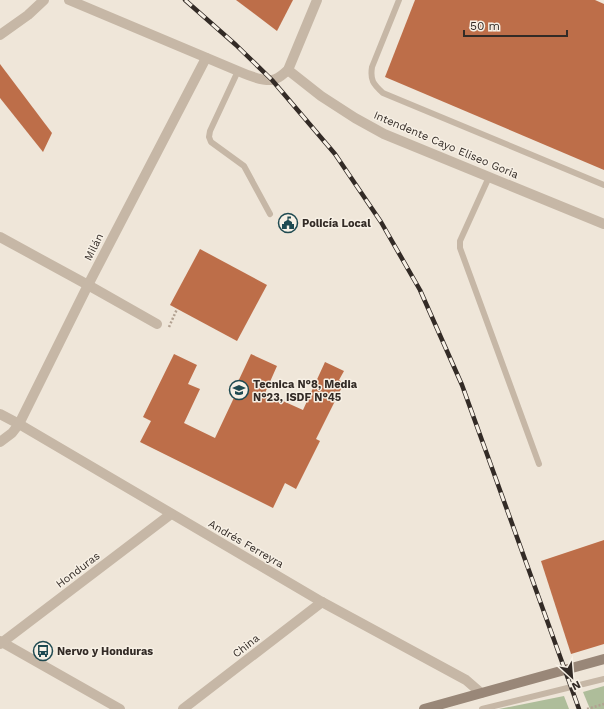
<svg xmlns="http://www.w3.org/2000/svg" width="604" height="709" viewBox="0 0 604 709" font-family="'Work Sans',sans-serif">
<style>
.green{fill:#aebd9a}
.building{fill:#bd6e49}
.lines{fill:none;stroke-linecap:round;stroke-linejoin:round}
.path{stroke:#b2a191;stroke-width:2.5;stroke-dasharray:2 2;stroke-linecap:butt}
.lane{stroke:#c6b7a6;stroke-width:6}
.street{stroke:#c6b7a6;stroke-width:10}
.secondary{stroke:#998778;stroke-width:10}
.rail-casing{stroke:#332b26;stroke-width:4.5}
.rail{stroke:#f7f0e5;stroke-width:3;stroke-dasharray:9;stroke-linecap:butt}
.labels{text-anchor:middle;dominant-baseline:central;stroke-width:3;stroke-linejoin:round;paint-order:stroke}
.street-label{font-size:11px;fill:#332b26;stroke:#f7f0e5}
.poi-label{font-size:11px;font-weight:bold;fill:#332b26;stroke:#f7f0e5;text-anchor:start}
</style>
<rect width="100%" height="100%" fill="#efe6d9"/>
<!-- green -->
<g class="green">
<path d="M 604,686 L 604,709 L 590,709 L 583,692 Z"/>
<path d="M 564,696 L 569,709 L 499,709 Z"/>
</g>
<!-- building -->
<g class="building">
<path d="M 236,0 L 293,0 L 277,31 Z"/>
<path d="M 415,0 L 595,0 L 604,4 L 604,170 L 385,77 Z"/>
<path d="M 0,64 L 52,133 L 43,152 L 0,98 Z"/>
<path d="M 200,249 L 267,285 L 237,341 L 170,305 Z"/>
<path d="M 174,354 L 197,365 L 188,384 L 200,389 L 184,423 L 215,438 L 239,387 L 236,386 L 251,354 L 277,366 L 265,393 L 303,410 L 325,362 L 344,371 L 339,380 L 344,383 L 316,439 L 320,441 L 296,489 L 285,483 L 273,508 L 140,442 L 151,421 L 143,417 Z"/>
<path d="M 604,540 L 604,644 L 571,654 L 541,561 Z"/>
</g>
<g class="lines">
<!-- path -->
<g class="path">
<path d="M 169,327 L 177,309"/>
<path d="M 587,709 L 604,704"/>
</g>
<!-- lane -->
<g class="lane">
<path d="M 399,0 L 372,67 C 370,80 373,84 383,93 L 604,185"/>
<path d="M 238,71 L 210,131 L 209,137 L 211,142 L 244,166 L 270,214"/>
<path d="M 489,177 L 460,241 L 460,248 L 539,464"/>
<path d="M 482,709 L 604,679"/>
</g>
<!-- street -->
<g class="street">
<path d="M 69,0 L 238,71 C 247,75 262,81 272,80 C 279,79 283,74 288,70 L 317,0"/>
<path d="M 0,35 L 28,15 L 44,0"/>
<path d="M 288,70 L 321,96 L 355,118 L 384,134 L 604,224"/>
<path d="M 0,237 L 88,285 L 157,324"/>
<path d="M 0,414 L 19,424 L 322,602 L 466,680 L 481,693"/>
<path d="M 0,442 L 12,433 L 19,424 L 88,285 L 206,58"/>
<path d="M 0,641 L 120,709"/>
<path d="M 0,644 L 171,514"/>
<path d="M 183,709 L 322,602"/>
</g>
<!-- secondary -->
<path class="secondary" d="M 424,709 L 604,659"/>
<defs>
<path id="rail" d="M 185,0 L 236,45 L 272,80 L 335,154 L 381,222 L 420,290 L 462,385 L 579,709"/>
</defs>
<!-- rail casing -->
<use href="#rail" class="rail-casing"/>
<!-- rail -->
<use href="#rail" class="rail"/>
</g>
<!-- icons -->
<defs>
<symbol id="civic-ring" viewBox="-11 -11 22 22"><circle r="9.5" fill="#f7f0e5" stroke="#1f4a51" stroke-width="1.5"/><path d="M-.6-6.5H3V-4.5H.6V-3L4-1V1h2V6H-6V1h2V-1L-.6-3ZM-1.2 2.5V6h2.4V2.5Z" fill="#1f4a51"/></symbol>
<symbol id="school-ring" viewBox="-11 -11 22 22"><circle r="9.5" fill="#f7f0e5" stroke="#1f4a51" stroke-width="1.5"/><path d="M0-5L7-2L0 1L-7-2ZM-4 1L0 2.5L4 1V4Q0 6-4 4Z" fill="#1f4a51"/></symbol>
<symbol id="bus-ring" viewBox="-11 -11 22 22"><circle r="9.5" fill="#f7f0e5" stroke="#1f4a51" stroke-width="1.5"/><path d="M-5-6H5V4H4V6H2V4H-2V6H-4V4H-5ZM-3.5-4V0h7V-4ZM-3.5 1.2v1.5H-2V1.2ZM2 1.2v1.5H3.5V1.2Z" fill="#1f4a51"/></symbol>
</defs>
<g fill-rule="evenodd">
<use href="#civic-ring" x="277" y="212" width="22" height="22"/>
<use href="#school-ring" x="228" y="379" width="22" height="22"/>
<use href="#bus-ring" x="32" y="640" width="22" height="22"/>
</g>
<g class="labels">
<!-- street labels -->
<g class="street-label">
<text transform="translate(446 145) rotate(23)">Intendente Cayo Eliseo Goria</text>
<text transform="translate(94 247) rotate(-63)">Milán</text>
<text transform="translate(246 544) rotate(30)">Andrés Ferreyra</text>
<text transform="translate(78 570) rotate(-37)">Honduras</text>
<text transform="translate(246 646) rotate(-38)">China</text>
</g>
<!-- poi labels -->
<g class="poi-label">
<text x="302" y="223">Policía Local</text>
<text x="253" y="384">Tecnica N°8, Media<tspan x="253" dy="13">N°23, ISDF N°45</tspan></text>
<text x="57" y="651">Nervo y Honduras</text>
</g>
</g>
<!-- north arrow -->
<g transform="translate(572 677) rotate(154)" stroke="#f7f0e5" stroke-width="3" paint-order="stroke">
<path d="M0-3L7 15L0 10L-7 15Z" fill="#332b26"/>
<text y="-6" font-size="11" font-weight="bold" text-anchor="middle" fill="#332b26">N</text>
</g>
<!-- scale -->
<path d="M464 30v6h103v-6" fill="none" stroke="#332b26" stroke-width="2"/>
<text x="470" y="30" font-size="12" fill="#332b26" stroke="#f7f0e5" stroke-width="3" paint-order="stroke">50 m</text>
</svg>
